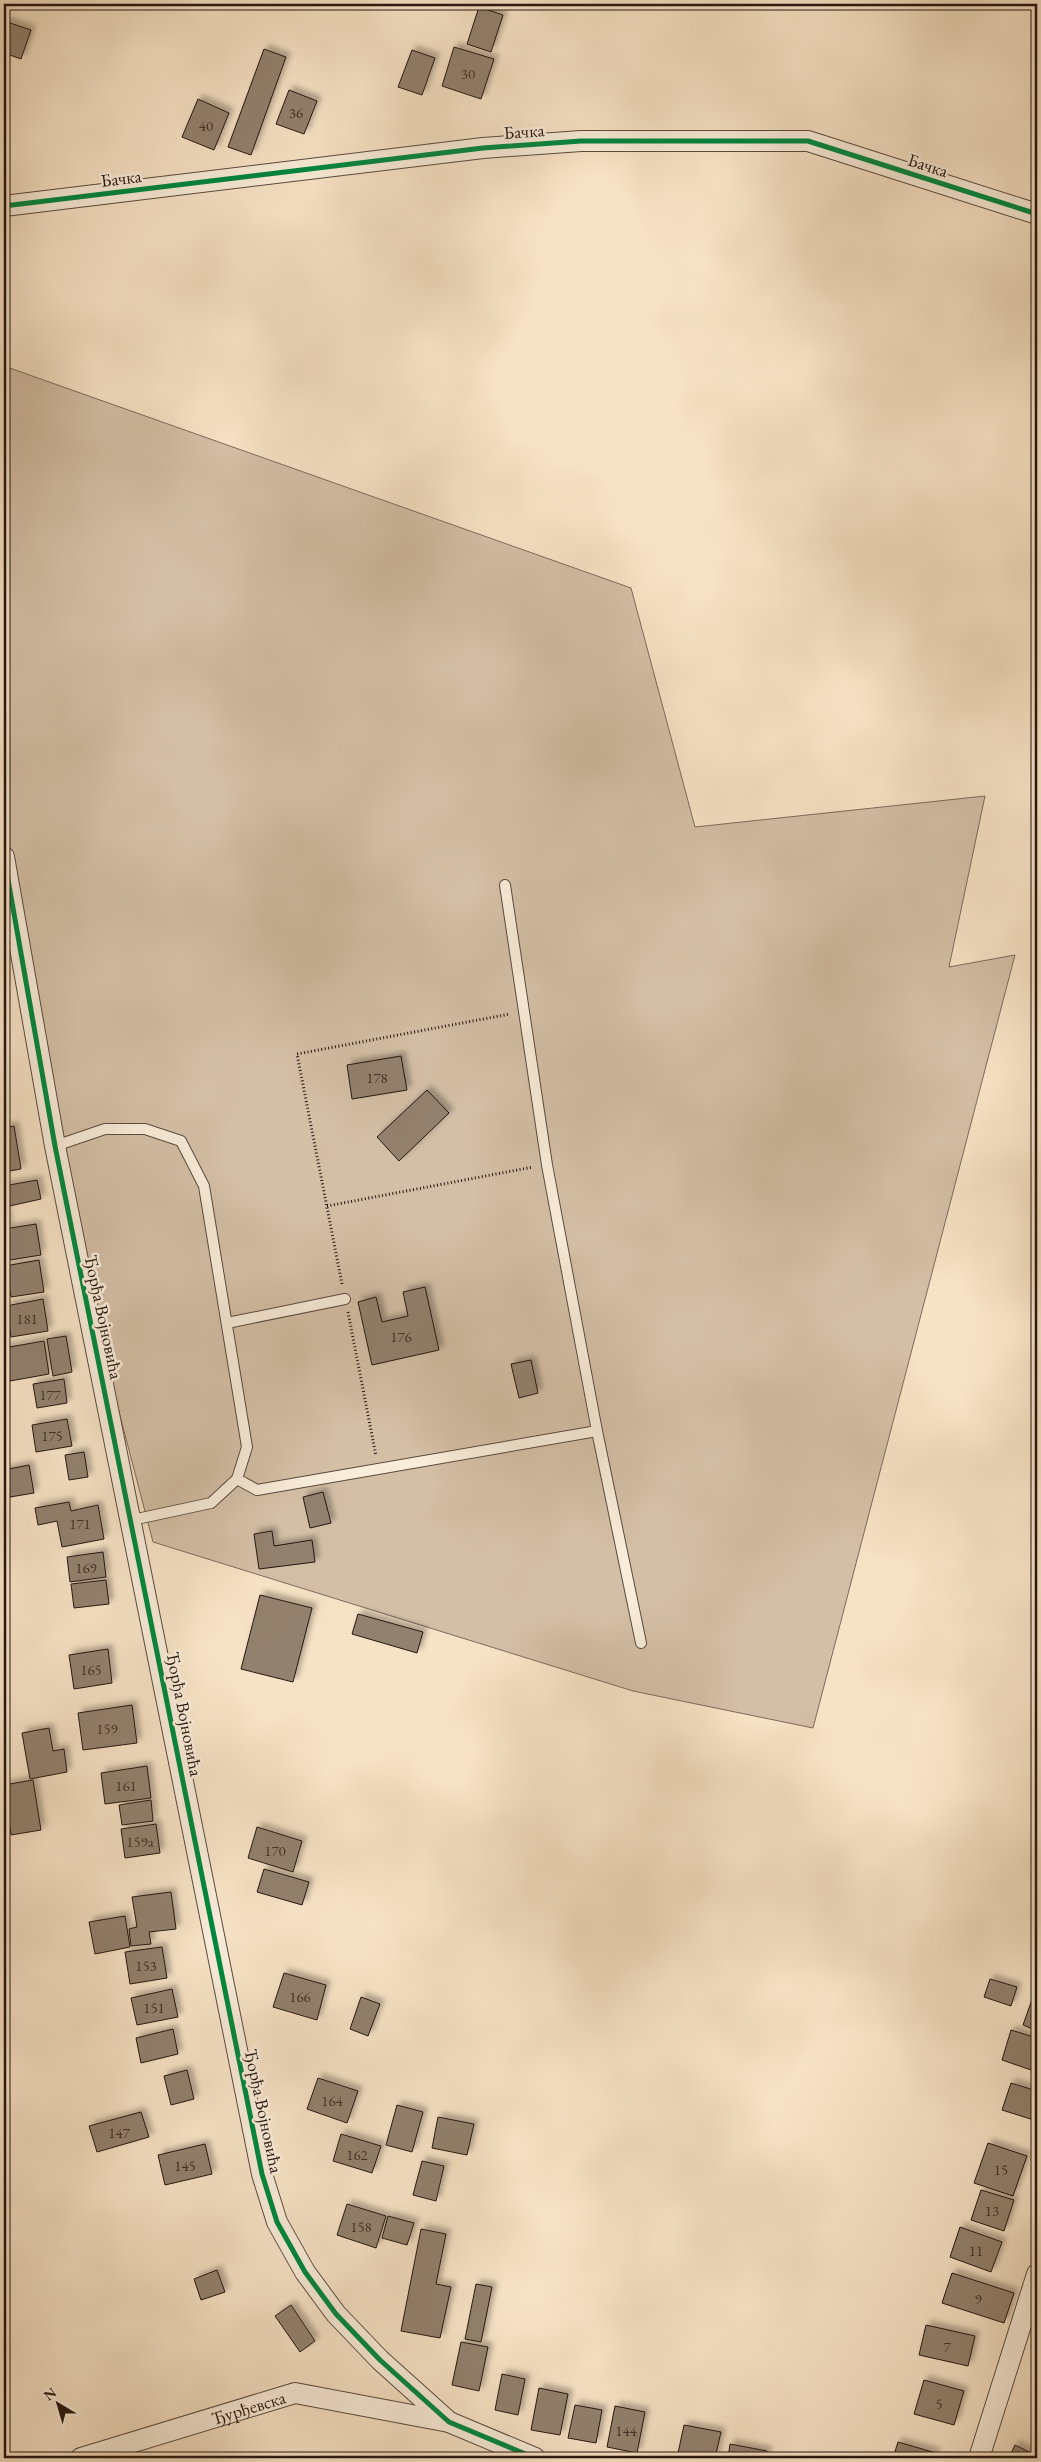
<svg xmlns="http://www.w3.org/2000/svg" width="1041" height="2462" viewBox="0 0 1041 2462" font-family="'EB Garamond',serif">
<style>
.green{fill:#d3bfa6;stroke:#7c6b5b}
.building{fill:#92816e;stroke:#261710;filter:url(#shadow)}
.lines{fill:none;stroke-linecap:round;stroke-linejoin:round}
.service-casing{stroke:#5a4a3d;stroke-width:12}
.minor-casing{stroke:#5a4a3d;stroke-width:22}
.path{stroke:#261710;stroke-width:3;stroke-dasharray:1 2.5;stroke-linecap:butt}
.service{stroke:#f9ecd9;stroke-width:10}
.minor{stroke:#f9ecd9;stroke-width:20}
.cycleway-casing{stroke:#f9ecd9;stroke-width:8}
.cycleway{stroke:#00873e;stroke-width:5}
.labels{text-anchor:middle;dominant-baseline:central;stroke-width:5;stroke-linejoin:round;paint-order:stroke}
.number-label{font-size:15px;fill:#413228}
.street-label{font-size:18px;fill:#261710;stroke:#f9ecd9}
</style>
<defs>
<filter id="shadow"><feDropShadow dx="4.5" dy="-4.5" stdDeviation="2.5" flood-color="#0004"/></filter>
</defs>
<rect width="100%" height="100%" fill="#f6e2c5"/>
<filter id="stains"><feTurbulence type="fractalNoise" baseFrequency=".004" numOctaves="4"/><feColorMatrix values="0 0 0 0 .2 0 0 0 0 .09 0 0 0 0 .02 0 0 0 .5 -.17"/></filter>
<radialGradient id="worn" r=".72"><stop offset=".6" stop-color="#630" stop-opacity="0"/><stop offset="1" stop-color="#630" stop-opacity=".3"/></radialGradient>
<!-- green -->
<path class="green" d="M 4,366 L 631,588 L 695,827 L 985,796 L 949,967 L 1015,955 L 813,1728 L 633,1691 L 153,1542 L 63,1197 L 4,808 Z"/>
<!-- building -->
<g class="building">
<path d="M 479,7 L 503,15 L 491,52 L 467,44 Z"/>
<path d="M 4,21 L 31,30 L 21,59 L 4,53 Z"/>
<path d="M 454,47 L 494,59 L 481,99 L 442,86 Z"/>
<path d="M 264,49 L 286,57 L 251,155 L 228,147 Z"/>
<path d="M 412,50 L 435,58 L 422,95 L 398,87 Z"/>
<path d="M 289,90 L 317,101 L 304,134 L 276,124 Z"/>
<path d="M 198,99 L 229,113 L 214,150 L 182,137 Z"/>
<path d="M 401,1056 L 407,1090 L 352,1099 L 347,1065 Z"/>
<path d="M 427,1090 L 449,1113 L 399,1161 L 377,1137 Z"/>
<path d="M 14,1126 L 21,1169 L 4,1172 L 4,1128 Z"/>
<path d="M 37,1180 L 41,1199 L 5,1207 L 8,1226 L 4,1227 L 4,1186 Z"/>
<path d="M 36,1224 L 41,1255 L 4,1261 L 4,1229 Z"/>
<path d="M 39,1260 L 44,1292 L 11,1297 L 5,1266 Z"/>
<path d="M 425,1287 L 439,1350 L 372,1365 L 358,1302 L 376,1297 L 382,1322 L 408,1316 L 403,1292 Z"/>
<path d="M 43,1299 L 48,1331 L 11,1337 L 6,1306 Z"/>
<path d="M 66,1336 L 72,1372 L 53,1376 L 47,1339 Z"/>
<path d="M 44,1341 L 49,1374 L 10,1381 L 4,1348 Z"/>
<path d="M 531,1360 L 538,1393 L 519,1398 L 511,1364 Z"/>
<path d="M 64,1379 L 67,1403 L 37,1408 L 33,1384 Z"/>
<path d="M 67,1419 L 72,1446 L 36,1452 L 32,1425 Z"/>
<path d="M 84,1452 L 88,1477 L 69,1480 L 65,1455 Z"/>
<path d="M 29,1465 L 34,1493 L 4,1498 L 4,1470 Z"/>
<path d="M 323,1492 L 331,1523 L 310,1528 L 303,1497 Z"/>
<path d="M 69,1502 L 71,1511 L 98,1505 L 104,1539 L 62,1547 L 57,1521 L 38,1525 L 35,1508 Z"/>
<path d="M 272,1531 L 274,1546 L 312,1540 L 315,1562 L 259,1569 L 254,1534 Z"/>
<path d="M 103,1552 L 106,1577 L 70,1582 L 67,1557 Z"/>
<path d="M 106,1580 L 109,1604 L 74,1608 L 71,1584 Z"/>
<path d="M 260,1595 L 312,1608 L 293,1682 L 241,1669 Z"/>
<path d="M 358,1614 L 423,1632 L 417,1653 L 352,1634 Z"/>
<path d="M 108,1649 L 112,1683 L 74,1689 L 69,1655 Z"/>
<path d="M 132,1705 L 137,1743 L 83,1750 L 78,1713 Z"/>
<path d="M 49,1728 L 53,1751 L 64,1749 L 67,1772 L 30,1779 L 22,1733 Z"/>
<path d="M 147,1766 L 151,1798 L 105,1804 L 101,1773 Z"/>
<path d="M 33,1780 L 41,1830 L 11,1835 L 4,1785 Z"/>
<path d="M 151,1800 L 153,1821 L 122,1825 L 119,1805 Z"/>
<path d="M 156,1824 L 160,1853 L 125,1858 L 121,1829 Z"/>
<path d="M 257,1827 L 302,1841 L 293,1872 L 248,1858 Z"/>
<path d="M 264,1869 L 309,1882 L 302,1905 L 257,1892 Z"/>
<path d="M 171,1892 L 176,1929 L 149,1932 L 151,1944 L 131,1946 L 129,1929 L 137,1927 L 132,1897 Z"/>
<path d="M 125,1916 L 130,1947 L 95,1954 L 89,1922 Z"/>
<path d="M 162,1947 L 167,1978 L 130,1984 L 125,1952 Z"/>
<path d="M 284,1973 L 326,1985 L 317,2020 L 273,2007 Z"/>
<path d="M 990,1979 L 1017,1987 L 1011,2006 L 984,1997 Z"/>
<path d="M 172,1989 L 178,2017 L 137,2025 L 131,1998 Z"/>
<path d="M 1034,1994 L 1037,1996 L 1037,2031 L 1023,2025 Z"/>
<path d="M 361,1997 L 380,2004 L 368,2036 L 350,2029 Z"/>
<path d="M 173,2029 L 178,2054 L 141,2063 L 136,2038 Z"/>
<path d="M 1011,2030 L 1037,2038 L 1037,2072 L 1002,2060 Z"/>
<path d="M 187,2070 L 194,2099 L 171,2105 L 164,2076 Z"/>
<path d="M 318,2078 L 358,2091 L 347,2123 L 307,2109 Z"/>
<path d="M 1011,2083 L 1037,2091 L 1037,2121 L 1002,2110 Z"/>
<path d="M 397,2105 L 423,2112 L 412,2152 L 386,2145 Z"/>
<path d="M 141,2112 L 149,2137 L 97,2152 L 89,2126 Z"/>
<path d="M 438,2117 L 474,2124 L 467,2155 L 432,2148 Z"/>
<path d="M 341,2134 L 381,2146 L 372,2173 L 333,2161 Z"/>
<path d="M 988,2143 L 1027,2156 L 1013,2196 L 974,2183 Z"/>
<path d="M 205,2144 L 212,2174 L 165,2185 L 158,2155 Z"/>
<path d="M 422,2161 L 444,2166 L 436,2201 L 413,2195 Z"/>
<path d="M 981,2190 L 1014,2200 L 1004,2231 L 971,2220 Z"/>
<path d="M 347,2204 L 386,2216 L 376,2248 L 337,2235 Z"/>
<path d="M 388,2216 L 414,2223 L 407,2245 L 382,2238 Z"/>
<path d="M 960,2227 L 1002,2242 L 991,2272 L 950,2257 Z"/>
<path d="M 421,2229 L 446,2234 L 436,2284 L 451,2287 L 440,2338 L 401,2331 Z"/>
<path d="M 217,2270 L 225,2292 L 201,2300 L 194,2279 Z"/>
<path d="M 952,2273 L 1014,2293 L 1004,2323 L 942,2303 Z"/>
<path d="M 476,2284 L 492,2287 L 481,2342 L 465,2339 Z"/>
<path d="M 291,2305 L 315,2341 L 300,2352 L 275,2316 Z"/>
<path d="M 926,2325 L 975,2336 L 968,2366 L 919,2355 Z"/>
<path d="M 461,2342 L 488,2347 L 479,2391 L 452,2385 Z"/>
<path d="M 502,2374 L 525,2379 L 518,2415 L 495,2410 Z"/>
<path d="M 924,2380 L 964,2391 L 954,2425 L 914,2414 Z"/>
<path d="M 539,2388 L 568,2394 L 560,2435 L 531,2430 Z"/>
<path d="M 575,2405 L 602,2410 L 596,2443 L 568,2438 Z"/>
<path d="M 615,2406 L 645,2412 L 637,2453 L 607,2447 Z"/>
<path d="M 684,2425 L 721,2432 L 715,2458 L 677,2458 Z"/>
<path d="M 898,2442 L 936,2453 L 934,2458 L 893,2458 Z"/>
<path d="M 730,2444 L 767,2451 L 766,2458 L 728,2458 Z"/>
<path d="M 1015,2445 L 1037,2456 L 1037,2458 L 1009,2458 Z"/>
</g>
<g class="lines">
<defs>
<g id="service">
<path d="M 55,1146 L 105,1129 L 145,1129 L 181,1141 L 204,1186 L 247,1447 L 237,1479 L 211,1503 L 132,1520"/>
<path d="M 227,1323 L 345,1299"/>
<path d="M 597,1431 L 641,1643"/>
<path d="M 237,1479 L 257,1490 L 597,1431 L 547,1165 L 505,885"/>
</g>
<g id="minor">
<path d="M 4,206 L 483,148 L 581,141 L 808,141 L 1037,214"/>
<path d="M 4,857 L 55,1146 L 262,2174 L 277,2222 L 305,2272 L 336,2314 L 380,2360 L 449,2422 L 535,2458"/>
<path id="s1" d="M 81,2458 L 295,2393 L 449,2422"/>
<path d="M 979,2458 L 1037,2274"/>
</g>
</defs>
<!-- service casing -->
<use href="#service" class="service-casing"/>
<!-- minor casing -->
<use href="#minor" class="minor-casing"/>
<!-- path -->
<g class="path">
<path d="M 327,1206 L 533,1167"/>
<path d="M 342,1284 L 297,1054 L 510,1014"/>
<path d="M 348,1312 L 376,1456"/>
</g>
<!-- service -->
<use href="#service" class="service"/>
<!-- minor -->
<use href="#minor" class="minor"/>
<defs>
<g id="cycleway">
<path d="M 4,206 L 483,148 L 581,141 L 808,141 L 1037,214"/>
<path d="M 4,857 L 55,1146 L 262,2174 L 277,2222 L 305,2272 L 336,2314 L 380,2360 L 449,2422 L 535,2458"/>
</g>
</defs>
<!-- cycleway casing -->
<use href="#cycleway" class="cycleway-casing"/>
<!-- cycleway -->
<use href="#cycleway" class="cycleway"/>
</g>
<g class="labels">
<!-- number labels -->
<g class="number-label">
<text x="468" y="73">30</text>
<text x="296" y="112">36</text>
<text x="206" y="125">40</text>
<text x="377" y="1077">178</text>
<text x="27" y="1318">181</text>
<text x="401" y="1336">176</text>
<text x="50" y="1394">177</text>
<text x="52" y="1435">175</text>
<text x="80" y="1523">171</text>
<text x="86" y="1567">169</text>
<text x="91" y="1669">165</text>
<text x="107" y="1728">159</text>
<text x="126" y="1785">161</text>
<text x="140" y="1841">159a</text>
<text x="275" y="1850">170</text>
<text x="146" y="1965">153</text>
<text x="300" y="1996">166</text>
<text x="154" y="2007">151</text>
<text x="332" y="2100">164</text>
<text x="119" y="2132">147</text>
<text x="357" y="2154">162</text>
<text x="185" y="2165">145</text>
<text x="1001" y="2169">15</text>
<text x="992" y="2210">13</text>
<text x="361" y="2226">158</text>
<text x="976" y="2250">11</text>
<text x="978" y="2298">9</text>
<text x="947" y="2346">7</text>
<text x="939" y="2403">5</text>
<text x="626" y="2430">144</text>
</g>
<!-- street labels -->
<g class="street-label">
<text transform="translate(524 131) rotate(-4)">Бачка</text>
<text transform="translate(928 165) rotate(18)">Бачка</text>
<text transform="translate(121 178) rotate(-7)">Бачка</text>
<text transform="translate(104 1317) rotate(78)">Ђорђа Војновића</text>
<text transform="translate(185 1714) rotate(79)">Ђорђа Војновића</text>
<text transform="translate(264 2111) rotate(78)">Ђорђа Војновића</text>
<text stroke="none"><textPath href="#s1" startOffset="175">Ђурђевска</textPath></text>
</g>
</g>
<!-- margin -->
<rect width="1041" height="2462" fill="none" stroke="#f6e2c5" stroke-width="20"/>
<rect x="5" y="5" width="1031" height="2452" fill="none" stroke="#261710" stroke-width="2.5"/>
<rect x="10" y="10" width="1021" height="2442" fill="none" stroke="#261710"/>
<!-- north arrow -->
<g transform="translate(58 2404) rotate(322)" stroke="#f9ecd9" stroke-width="4" paint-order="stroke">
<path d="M0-4L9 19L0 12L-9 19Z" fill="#261710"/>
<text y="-8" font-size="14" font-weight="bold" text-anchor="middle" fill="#261710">N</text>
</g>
<rect width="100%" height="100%" filter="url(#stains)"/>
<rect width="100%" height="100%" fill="url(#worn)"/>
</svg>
